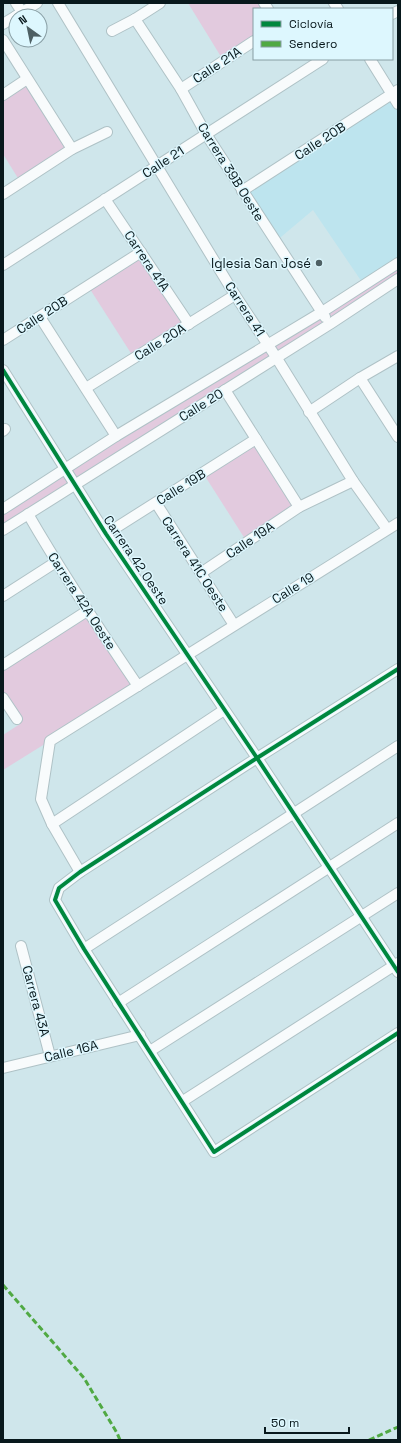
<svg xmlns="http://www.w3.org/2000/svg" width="401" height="1443" viewBox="0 0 401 1443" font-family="'Space Grotesk',sans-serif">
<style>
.built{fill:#bde4ee}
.green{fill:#e2cade}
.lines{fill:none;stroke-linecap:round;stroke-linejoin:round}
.street-casing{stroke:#afc2c6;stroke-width:12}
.street{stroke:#f8fbfc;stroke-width:10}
.quiet{stroke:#50a943;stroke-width:3;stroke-dasharray:6 3;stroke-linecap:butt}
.cycleway-casing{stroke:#ddf7fe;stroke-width:6}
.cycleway{stroke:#00873e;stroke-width:4}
.poi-dot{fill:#4e6064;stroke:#ddf7fe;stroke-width:1.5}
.labels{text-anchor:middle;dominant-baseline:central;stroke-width:3;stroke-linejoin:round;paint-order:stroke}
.street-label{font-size:13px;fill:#08181c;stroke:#ddf7fe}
.poi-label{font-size:13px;fill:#08181c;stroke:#ddf7fe;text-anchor:end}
</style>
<rect width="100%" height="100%" fill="#cfe6eb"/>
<!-- built -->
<path class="built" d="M 392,94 L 398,104 L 398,263 L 364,285 L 313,210 L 275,242 L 242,191 Z"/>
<!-- green -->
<g class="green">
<path d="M 188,3 L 263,3 L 267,9 L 254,9 L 254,40 L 223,60 Z"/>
<path d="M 27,79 L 72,149 L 21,183 L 3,154 L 3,95 Z"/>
<path d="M 141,252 L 189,324 L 134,358 L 88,286 Z"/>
<path d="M 398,263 L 398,279 L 3,530 L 3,509 Z"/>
<path d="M 256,439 L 299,507 L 247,542 L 203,473 Z"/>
<path d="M 87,611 L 138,686 L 3,770 L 3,735 L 20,724 L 3,698 L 3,665 Z"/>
</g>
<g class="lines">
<defs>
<g id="street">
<path d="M 16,3 L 22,12"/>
<path d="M 58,3 L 235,295 L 276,357 L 353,481 L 387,529"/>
<path d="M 264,3 L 268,9"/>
<path d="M 334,3 L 338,9"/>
<path d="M 392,14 L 398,11"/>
<path d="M 16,16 L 37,3"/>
<path d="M 135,19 L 181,89 L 206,134 L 325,317"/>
<path d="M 3,24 L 16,16"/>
<path d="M 112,31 L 135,19 L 160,3"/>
<path d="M 3,40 L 72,149"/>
<path d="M 370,59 L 398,104"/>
<path d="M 181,89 L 254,41"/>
<path d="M 3,95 L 27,79"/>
<path d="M 242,191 L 398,90"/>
<path d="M 3,194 L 72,149 L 107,132"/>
<path d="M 105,199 L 189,324"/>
<path d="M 3,265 L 323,59"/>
<path d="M 40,317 L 116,436"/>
<path d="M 3,340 L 141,252"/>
<path d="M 3,370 L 106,534 L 257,758 L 398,972"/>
<path d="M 360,378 L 398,437"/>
<path d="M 86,388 L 235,295"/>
<path d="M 225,390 L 299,507"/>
<path d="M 309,412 L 360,378 L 398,356"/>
<path d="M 3,431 L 5,429"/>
<path d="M 156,503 L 234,625"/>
<path d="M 3,509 L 116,436 L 322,312 L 398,263"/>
<path d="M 28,514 C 62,573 100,630 138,686"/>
<path d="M 3,530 L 330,324 L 398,279"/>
<path d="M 106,534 L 256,439"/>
<path d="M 201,573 L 299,507 L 353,481"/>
<path d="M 3,596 L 56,562"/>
<path d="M 3,665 L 87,611"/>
<path d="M 398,669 L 257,758 L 80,872 L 59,888 L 55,900 L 84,949 L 214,1152 L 398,1033"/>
<path d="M 3,698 L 17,719"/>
<path d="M 52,824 L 224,710"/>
<path d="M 80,872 L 52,824 L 41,799 L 50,741 L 398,523"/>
<path d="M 21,946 L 50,1056"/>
<path d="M 84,949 L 398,746"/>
<path d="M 118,1003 L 398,823"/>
<path d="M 150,1051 L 398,893"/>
<path d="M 3,1068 L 140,1035"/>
<path d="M 183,1101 L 398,963"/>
</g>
</defs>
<!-- street casing -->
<use href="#street" class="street-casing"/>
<!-- street -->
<use href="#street" class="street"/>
<!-- quiet -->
<g class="quiet">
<path d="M 3,1285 L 84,1378 L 117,1433 L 120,1440"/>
<path d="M 369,1440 L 398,1427"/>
</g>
<defs>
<g id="cycleway">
<path d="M 3,370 L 106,534 L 257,758 L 398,972"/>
<path d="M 398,669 L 257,758 L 80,872 L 59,888 L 55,900 L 84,949 L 214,1152 L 398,1033"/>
</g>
</defs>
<!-- cycleway casing -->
<use href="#cycleway" class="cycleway-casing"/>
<!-- cycleway -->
<use href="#cycleway" class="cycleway"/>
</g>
<!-- markers -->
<circle class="poi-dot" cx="319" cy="263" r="4"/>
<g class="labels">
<!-- street labels -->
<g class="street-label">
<text transform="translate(217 65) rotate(-33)">Calle 21A</text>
<text transform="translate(320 141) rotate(-33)">Calle 20B</text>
<text transform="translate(163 162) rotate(-33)">Calle 21</text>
<text transform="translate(231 172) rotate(58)">Carrera 39B Oeste</text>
<text transform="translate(147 261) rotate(56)">Carrera 41A</text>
<text transform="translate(245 309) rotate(57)">Carrera 41</text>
<text transform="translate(42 315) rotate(-33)">Calle 20B</text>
<text transform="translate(160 342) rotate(-32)">Calle 20A</text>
<text transform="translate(201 405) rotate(-32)">Calle 20</text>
<text transform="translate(181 487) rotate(-32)">Calle 19B</text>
<text transform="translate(250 540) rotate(-34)">Calle 19A</text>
<text transform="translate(136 560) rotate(56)">Carrera 42 Oeste</text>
<text transform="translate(195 564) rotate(57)">Carrera 41C Oeste</text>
<text transform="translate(293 588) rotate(-32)">Calle 19</text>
<text transform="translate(82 601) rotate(57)">Carrera 42A Oeste</text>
<text transform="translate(36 1001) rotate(75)">Carrera 43A</text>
<text transform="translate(71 1051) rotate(-14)">Calle 16A</text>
</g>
<!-- poi labels -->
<g class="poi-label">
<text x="311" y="263">Iglesia San José</text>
</g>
</g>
<!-- border -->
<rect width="401" height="1443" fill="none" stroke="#08181c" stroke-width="8"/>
<!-- legend -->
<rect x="253" y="8" width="140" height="52" fill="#ddf7fe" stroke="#889ea4"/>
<rect x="261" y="21" width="20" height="6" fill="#00873e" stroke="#889ea4"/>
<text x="289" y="28" font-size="12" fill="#08181c">Ciclovía</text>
<rect x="261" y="41" width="20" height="6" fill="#50a943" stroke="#889ea4"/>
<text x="289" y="48" font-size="12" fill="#08181c">Sendero</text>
<!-- north arrow -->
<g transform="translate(28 28) rotate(327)"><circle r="19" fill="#ddf7fe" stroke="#889ea4"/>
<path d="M0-3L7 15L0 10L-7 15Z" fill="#4e6064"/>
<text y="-6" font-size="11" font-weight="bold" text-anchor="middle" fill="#08181c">N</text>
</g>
<!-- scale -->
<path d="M265 1427v6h84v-6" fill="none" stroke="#08181c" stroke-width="2"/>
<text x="271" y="1427" font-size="12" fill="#08181c" stroke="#ddf7fe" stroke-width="3" paint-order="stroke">50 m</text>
</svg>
